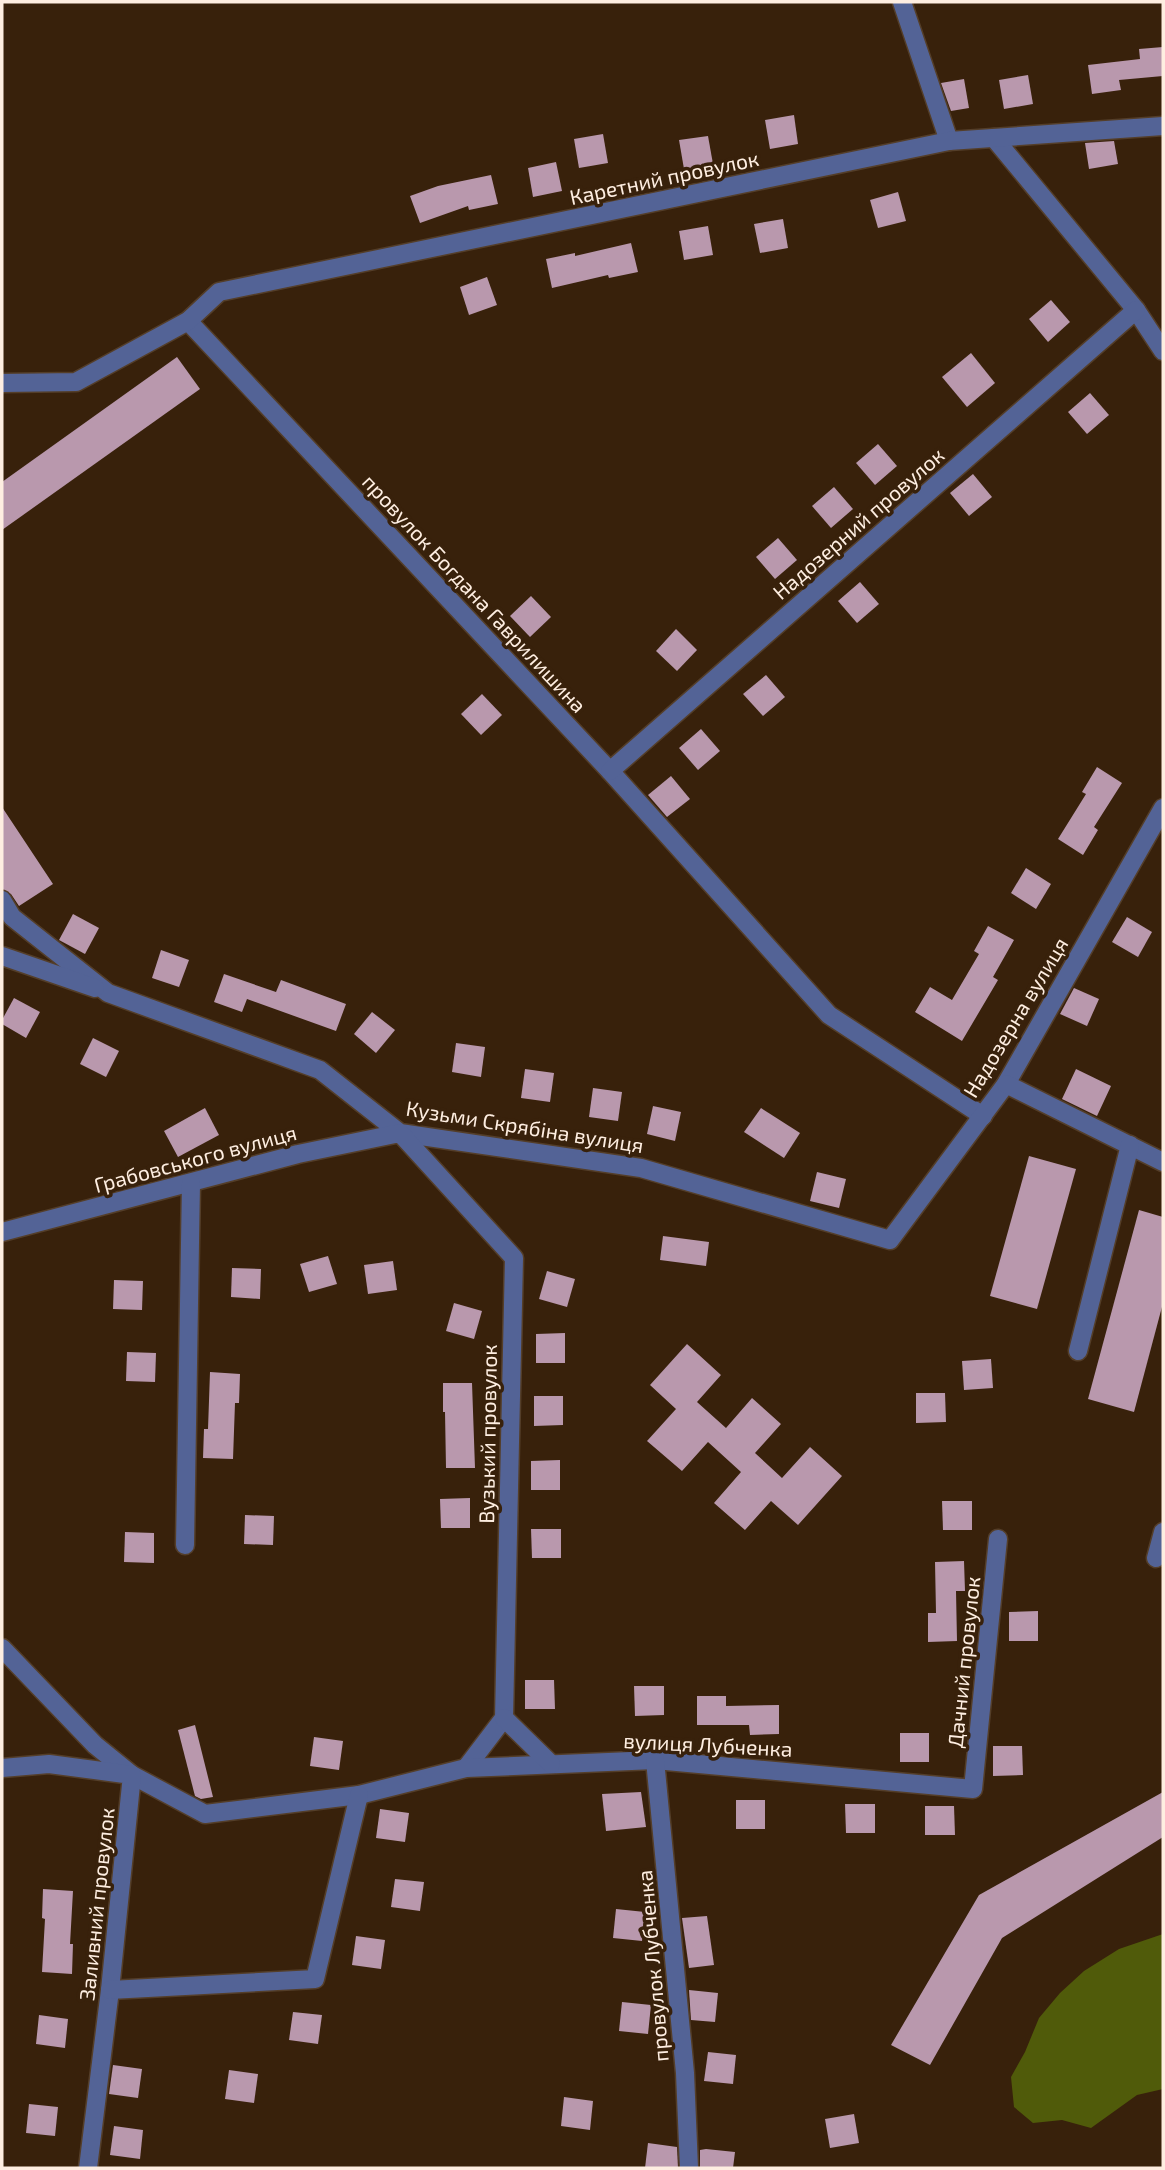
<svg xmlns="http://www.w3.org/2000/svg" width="1165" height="2170" viewBox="0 0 1165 2170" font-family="'Exo 2',sans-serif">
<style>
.forest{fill:#505b0a}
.building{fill:#b998ad}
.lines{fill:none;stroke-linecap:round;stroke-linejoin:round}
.minor-casing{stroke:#543e29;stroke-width:21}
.minor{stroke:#536396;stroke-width:18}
.labels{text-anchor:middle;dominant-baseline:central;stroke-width:7;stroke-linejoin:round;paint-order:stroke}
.street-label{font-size:21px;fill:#feeee1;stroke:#38210b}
</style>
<rect width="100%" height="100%" fill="#38210b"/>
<!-- forest -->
<path class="forest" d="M 1163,1934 L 1163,2089 L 1137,2095 L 1091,2128 L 1062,2120 L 1033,2123 L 1014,2107 L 1011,2077 L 1025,2052 L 1039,2018 L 1060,1993 L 1084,1971 L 1119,1949 Z"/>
<!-- building -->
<g class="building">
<path d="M 1163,47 L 1163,76 L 1119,80 L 1121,90 L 1092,94 L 1088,65 L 1140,59 L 1139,49 Z"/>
<path d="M 1028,75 L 1033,104 L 1004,109 L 999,80 Z"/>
<path d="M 964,79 L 969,108 L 951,111 L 941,83 Z"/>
<path d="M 794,115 L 798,144 L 770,149 L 765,120 Z"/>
<path d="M 603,134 L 608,163 L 579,168 L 574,139 Z"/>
<path d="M 708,136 L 713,164 L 684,169 L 679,140 Z"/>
<path d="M 1114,141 L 1118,164 L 1089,169 L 1085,143 Z"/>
<path d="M 556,162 L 562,191 L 533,197 L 528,168 Z"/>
<path d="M 491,175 L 498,204 L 469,210 L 468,206 L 420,223 L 410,196 L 438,186 Z"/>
<path d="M 898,192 L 906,221 L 878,228 L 870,200 Z"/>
<path d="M 783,219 L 788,248 L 760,253 L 754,224 Z"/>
<path d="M 708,226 L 713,255 L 684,260 L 679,231 Z"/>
<path d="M 631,243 L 638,272 L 609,278 L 608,275 L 552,288 L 546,259 L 575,253 L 575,256 Z"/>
<path d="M 487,277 L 497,305 L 469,315 L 460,287 Z"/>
<path d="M 1051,300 L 1070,322 L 1048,342 L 1029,319 Z"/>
<path d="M 971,353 L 995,383 L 967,407 L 942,377 Z"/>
<path d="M 177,357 L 200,389 L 2,530 L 2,482 Z"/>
<path d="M 1090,393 L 1109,415 L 1087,434 L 1068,412 Z"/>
<path d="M 878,444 L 897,466 L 875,485 L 856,463 Z"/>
<path d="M 973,474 L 992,497 L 969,516 L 950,493 Z"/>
<path d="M 834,487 L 853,509 L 831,528 L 812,506 Z"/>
<path d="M 778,538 L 797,560 L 775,579 L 756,557 Z"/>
<path d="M 860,582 L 879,604 L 857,623 L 838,601 Z"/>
<path d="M 531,596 L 551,617 L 530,637 L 510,616 Z"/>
<path d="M 676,629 L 697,650 L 677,671 L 656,651 Z"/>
<path d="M 766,675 L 785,697 L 763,716 L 743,694 Z"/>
<path d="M 482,694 L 502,715 L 481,735 L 461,714 Z"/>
<path d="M 701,729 L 720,751 L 698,770 L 679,748 Z"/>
<path d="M 1097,767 L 1122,783 L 1094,827 L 1098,830 L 1083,855 L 1058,839 L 1086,794 L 1082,792 Z"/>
<path d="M 671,776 L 690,799 L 667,817 L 648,795 Z"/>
<path d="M 2,807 L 53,884 L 19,906 L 11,894 L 2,889 Z"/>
<path d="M 1026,868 L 1051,884 L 1036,909 L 1011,893 Z"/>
<path d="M 73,914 L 99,928 L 85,954 L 59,940 Z"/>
<path d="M 1127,917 L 1152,932 L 1138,957 L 1112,942 Z"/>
<path d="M 988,926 L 1014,940 L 993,977 L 998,980 L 962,1041 L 915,1012 L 930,987 L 952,1000 L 979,954 L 974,951 Z"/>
<path d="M 161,950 L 189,960 L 179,987 L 152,978 Z"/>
<path d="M 224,974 L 276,992 L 281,980 L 346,1004 L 336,1031 L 247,999 L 242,1012 L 214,1002 Z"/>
<path d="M 1074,988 L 1099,999 L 1087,1026 L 1060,1014 Z"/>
<path d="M 14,998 L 40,1012 L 26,1038 L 2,1024 L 2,1020 Z"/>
<path d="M 372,1012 L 395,1030 L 376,1053 L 354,1034 Z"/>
<path d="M 93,1038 L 119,1051 L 106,1077 L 80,1064 Z"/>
<path d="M 456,1043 L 485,1047 L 481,1077 L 452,1072 Z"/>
<path d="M 525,1069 L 554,1073 L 550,1102 L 521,1098 Z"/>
<path d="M 1076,1069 L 1111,1086 L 1097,1116 L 1062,1099 Z"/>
<path d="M 593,1088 L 622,1092 L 618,1121 L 589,1117 Z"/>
<path d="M 653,1106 L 681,1112 L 675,1141 L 647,1134 Z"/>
<path d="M 205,1108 L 219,1135 L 178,1157 L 164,1131 Z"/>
<path d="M 761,1108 L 800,1133 L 784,1158 L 744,1132 Z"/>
<path d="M 1029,1156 L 1076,1169 L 1037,1309 L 990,1296 Z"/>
<path d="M 817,1172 L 846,1179 L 839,1208 L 810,1201 Z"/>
<path d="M 1139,1210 L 1163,1217 L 1163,1303 L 1134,1412 L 1088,1399 Z"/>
<path d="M 663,1236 L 709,1242 L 706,1266 L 660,1260 Z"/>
<path d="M 328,1256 L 337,1284 L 309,1292 L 300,1264 Z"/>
<path d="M 393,1261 L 397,1290 L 368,1294 L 364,1265 Z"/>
<path d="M 232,1268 L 261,1269 L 260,1299 L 231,1297 Z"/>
<path d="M 547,1271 L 575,1279 L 567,1307 L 539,1299 Z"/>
<path d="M 114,1280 L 143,1281 L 142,1310 L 113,1309 Z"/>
<path d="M 454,1303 L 482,1311 L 474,1339 L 446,1331 Z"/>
<path d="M 565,1333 L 565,1363 L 536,1363 L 536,1334 Z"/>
<path d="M 687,1344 L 721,1375 L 697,1402 L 726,1428 L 752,1398 L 781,1424 L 755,1453 L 782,1478 L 810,1447 L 842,1476 L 798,1525 L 771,1501 L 745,1530 L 714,1503 L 741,1472 L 708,1442 L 682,1471 L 647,1441 L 676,1409 L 650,1385 Z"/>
<path d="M 127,1352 L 156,1353 L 155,1382 L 126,1381 Z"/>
<path d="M 991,1359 L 993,1388 L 964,1390 L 962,1361 Z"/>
<path d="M 210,1372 L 240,1374 L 239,1403 L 235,1403 L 233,1459 L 203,1458 L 204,1429 L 208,1429 Z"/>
<path d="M 443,1383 L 472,1383 L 475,1468 L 446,1468 L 445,1412 L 443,1412 Z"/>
<path d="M 916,1393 L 945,1393 L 946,1422 L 916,1423 Z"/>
<path d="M 534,1396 L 563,1396 L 563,1425 L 534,1426 Z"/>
<path d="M 560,1460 L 560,1490 L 531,1490 L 531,1461 Z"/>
<path d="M 470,1498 L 470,1528 L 441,1528 L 440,1499 Z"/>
<path d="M 942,1501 L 972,1501 L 972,1530 L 943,1530 Z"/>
<path d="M 245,1515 L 274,1516 L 273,1545 L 244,1544 Z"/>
<path d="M 531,1529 L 561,1529 L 561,1558 L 532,1558 Z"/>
<path d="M 125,1532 L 154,1533 L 154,1563 L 124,1562 Z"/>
<path d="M 964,1561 L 965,1591 L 956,1591 L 957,1641 L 928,1642 L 928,1613 L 936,1613 L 935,1562 Z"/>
<path d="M 1038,1611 L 1038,1641 L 1009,1641 L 1009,1612 Z"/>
<path d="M 525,1680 L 554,1680 L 555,1709 L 525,1709 Z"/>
<path d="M 634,1686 L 664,1686 L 664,1715 L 635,1716 Z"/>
<path d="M 697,1696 L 726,1696 L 726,1706 L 779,1705 L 779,1734 L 750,1735 L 749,1725 L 697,1725 Z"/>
<path d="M 195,1725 L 213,1797 L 201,1799 L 195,1796 L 178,1730 Z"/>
<rect x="900" y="1733" width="29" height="29"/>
<path d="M 314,1737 L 343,1741 L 339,1770 L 310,1766 Z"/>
<path d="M 993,1746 L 1022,1746 L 1023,1775 L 993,1776 Z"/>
<path d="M 641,1792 L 646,1827 L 606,1831 L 602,1794 Z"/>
<path d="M 1163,1792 L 1163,1837 L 1002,1938 L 930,2065 L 891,2045 L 979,1895 Z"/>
<rect x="736" y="1800" width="29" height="29"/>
<path d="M 845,1804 L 875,1804 L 875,1833 L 846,1833 Z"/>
<path d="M 925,1806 L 954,1806 L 955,1835 L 925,1835 Z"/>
<path d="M 380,1809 L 409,1813 L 405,1842 L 376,1838 Z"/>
<path d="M 395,1879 L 424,1882 L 420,1911 L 391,1907 Z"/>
<path d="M 43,1889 L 73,1891 L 70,1944 L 73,1944 L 72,1974 L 42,1972 L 45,1919 L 42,1918 Z"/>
<path d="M 616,1909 L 645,1912 L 642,1941 L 613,1938 Z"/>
<path d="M 707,1916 L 714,1965 L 689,1968 L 682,1918 Z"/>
<path d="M 356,1936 L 385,1940 L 381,1969 L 352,1965 Z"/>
<path d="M 689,1990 L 718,1993 L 715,2022 L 691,2020 Z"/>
<path d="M 622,2002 L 651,2005 L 648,2034 L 619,2031 Z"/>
<path d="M 293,2012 L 322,2015 L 318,2044 L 289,2040 Z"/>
<path d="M 39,2015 L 68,2019 L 65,2048 L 36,2044 Z"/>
<path d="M 708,2052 L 736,2055 L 733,2084 L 704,2081 Z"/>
<path d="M 113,2065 L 142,2069 L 138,2098 L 109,2094 Z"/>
<path d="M 229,2070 L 258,2074 L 254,2103 L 225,2099 Z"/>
<path d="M 564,2097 L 593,2101 L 590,2130 L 561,2126 Z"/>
<path d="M 29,2104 L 58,2107 L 55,2136 L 26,2133 Z"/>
<path d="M 854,2114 L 859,2143 L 830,2148 L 825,2119 Z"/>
<path d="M 114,2126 L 143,2130 L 140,2159 L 110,2155 Z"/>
<path d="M 648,2143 L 677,2147 L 678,2168 L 645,2168 Z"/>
<path d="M 706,2149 L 735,2152 L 733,2168 L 700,2168 L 700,2150 Z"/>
</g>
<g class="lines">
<defs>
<g id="minor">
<path d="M 902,2 L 949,141"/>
<path d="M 994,138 L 1136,310 L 1163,351"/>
<path d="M 188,321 L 610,771 L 829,1015 L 983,1116"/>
<path d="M 2,383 L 76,382 L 188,321 L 219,292 L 949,141 L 1163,126"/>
<path d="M 610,771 L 1136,310"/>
<path d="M 2,900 L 12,917 L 108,993 L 320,1070 L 400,1133 L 641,1168 L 890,1240 L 1006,1084 L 1163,808"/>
<path d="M 2,956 L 95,988"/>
<path d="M 1006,1084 L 1163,1162"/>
<path d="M 2,1232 L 298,1154 L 400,1133 L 514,1258 L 504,1718 L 466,1768"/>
<path d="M 1078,1351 L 1130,1145"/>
<path d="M 185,1545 L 191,1183"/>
<path d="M 1156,1558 L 1163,1532"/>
<path d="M 2,1648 L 95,1745 L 132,1775 L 205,1814 L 359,1795 L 466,1768 L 655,1760 L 973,1789 L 998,1539"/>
<path d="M 504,1718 L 551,1764"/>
<path d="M 655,1760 L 685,2073 L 689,2168"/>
<path d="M 2,1768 L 49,1764 L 132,1775 L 110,1990 L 88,2168"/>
<path d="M 110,1990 L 315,1979 L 359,1795"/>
</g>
</defs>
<!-- minor casing -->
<use href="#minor" class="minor-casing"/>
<!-- minor -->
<use href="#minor" class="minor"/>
</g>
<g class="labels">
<!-- street labels -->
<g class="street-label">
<text transform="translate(664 177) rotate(-12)">Каретний провулок</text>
<text transform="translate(858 523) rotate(-41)">Надозерний провулок</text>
<text transform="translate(475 593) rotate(47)">провулок Богдана Гаврилишина</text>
<text transform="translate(1015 1017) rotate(-59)">Надозерна вулиця</text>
<text transform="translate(525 1126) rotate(9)">Кузьми Скрябіна вулиця</text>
<text transform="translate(195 1158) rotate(-15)">Грабовського вулиця</text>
<text transform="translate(487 1434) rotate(-89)">Вузький провулок</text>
<text transform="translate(963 1662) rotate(-84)">Дачний провулок</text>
<text transform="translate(708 1744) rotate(3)">вулиця Лубченка</text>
<text transform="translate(96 1904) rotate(-84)">Заливний провулок</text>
<text transform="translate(652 1966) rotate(-95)">провулок Лубченка</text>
</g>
</g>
<!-- border -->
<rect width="1165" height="2170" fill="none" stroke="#feeee1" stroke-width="7"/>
</svg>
